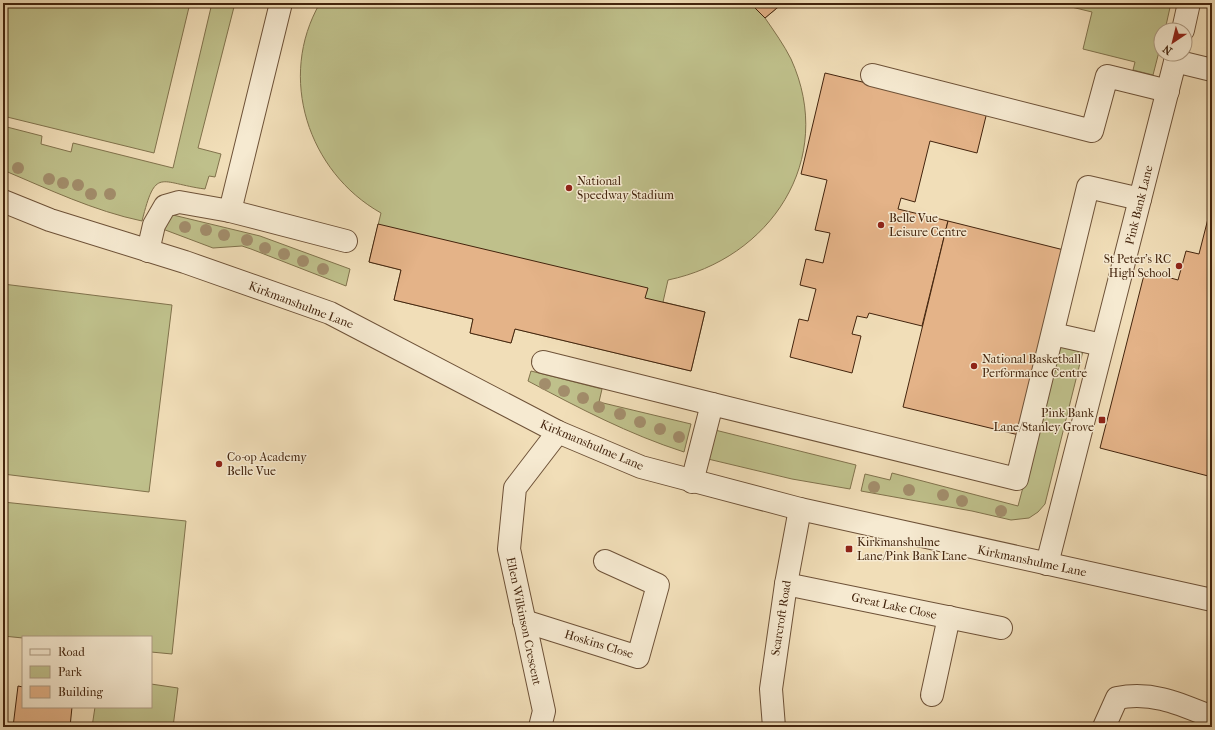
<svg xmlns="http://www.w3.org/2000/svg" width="1215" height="730" viewBox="0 0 1215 730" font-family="'IM FELL French Canon',serif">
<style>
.green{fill:#bfc08b;stroke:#81724c}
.building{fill:#e4b388;stroke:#43240d}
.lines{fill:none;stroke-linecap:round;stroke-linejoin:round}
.minor-casing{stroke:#6e5238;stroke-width:24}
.minor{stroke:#f6ead1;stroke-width:22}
.tree{fill:#a28d6b}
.poi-dot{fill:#8f2418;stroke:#f6ead1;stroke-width:1.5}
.labels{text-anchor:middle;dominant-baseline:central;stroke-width:3;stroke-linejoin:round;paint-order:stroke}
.poi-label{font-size:12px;fill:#43240d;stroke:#f6ead1;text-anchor:start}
.street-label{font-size:12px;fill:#43240d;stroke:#f6ead1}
</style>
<rect width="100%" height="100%" fill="#f1deb8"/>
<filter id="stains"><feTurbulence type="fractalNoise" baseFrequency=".005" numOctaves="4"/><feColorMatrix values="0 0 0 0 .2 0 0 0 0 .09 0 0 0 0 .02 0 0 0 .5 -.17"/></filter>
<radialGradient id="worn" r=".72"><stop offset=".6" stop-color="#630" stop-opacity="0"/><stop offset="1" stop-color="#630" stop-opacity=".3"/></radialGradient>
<!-- green -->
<g class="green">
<path d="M 3,3 L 190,3 L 154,153 L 3,116 Z"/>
<path d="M 212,3 L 235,3 L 198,148 L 221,154 L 215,177 L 209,176 L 205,189 C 159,183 156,166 142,221 C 94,211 48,189 3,170 L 3,126 L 42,136 L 41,144 L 71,152 L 73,143 L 173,168 Z"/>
<path d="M 320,3 L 783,3 L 765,18 C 774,31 784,45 791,59 C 837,160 770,259 668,280 L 663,302 L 705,312 L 691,371 L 515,329 L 511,343 L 470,333 L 473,319 L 394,300 L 401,270 L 369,262 L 381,213 C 308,172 277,77 320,3 Z"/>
<path d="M 1055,3 L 1171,3 L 1165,30 L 1161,30 L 1161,44 L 1153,75 L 1133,70 L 1135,62 L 1083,49 L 1092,12 Z"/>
<path d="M 173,215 L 260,236 L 350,269 L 346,286 L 251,249 L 242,246 L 213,248 L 160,228 L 167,217 Z"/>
<path d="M 3,284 L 172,305 L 149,492 L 3,474 Z"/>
<path d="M 1061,345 L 1083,351 L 1045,504 L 1038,512 L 1029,518 L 1011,520 L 972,511 L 861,491 L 865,474 L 890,480 L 892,473 L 1018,506 Z"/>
<path d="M 531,371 L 602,389 L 599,402 L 691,424 L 684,452 C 628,434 579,408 528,381 Z"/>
<path d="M 715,430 L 856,465 L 850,489 L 792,479 L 708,459 Z"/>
<path d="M 3,502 L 186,521 L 172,654 L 151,652 L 151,637 L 23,638 L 3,636 Z"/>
<path d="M 151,684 L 178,688 L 173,727 L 92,727 L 95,707 L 151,707 Z"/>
</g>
<!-- building -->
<g class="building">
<path d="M 750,3 L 783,3 L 765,18 Z"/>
<path d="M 825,73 L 987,112 L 977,153 L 930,141 L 915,202 L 901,198 L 898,209 L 948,221 L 922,326 L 869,313 L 867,318 L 857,316 L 852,334 L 861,336 L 852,373 L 790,357 L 799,319 L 808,321 L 816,289 L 800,285 L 806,259 L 823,263 L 830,233 L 815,230 L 827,180 L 801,174 Z"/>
<path d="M 1212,203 L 1212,477 L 1100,448 L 1145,271 L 1178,280 L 1186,251 L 1199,254 Z"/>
<path d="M 948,221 L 1064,250 L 1019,435 L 903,407 Z"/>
<path d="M 378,224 L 648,288 L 645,298 L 705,312 L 691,371 L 515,329 L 511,343 L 470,333 L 473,319 L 394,300 L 401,270 L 369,262 Z"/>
<path d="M 18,686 L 23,687 L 23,707 L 72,707 L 70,727 L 13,727 Z"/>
</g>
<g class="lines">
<defs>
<g id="minor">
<path d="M 1183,30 L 1189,3"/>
<path d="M 1175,61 L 1212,70"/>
<path d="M 872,75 L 1092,131 L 1107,76 L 1168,91"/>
<path d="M 3,201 L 50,220 L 185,262 L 330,313 L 558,432 L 641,467 L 800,509 L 1212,600"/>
<path d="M 230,211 L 281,3"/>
<path d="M 148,251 L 154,225 L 165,206 L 179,202 L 230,211 L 346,241"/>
<path d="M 1053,334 L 1102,345"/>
<path d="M 543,362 L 712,404"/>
<path d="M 692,482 L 712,404 L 1017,479 L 1088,187 L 1140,199"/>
<path d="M 1047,564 L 1177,54"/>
<path d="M 786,584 L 1001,628"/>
<path d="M 524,621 L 638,657 L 658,585 L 605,561"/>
<path d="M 932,695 L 949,617"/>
<path d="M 540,727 L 544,711 L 509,549 L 515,488 L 558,432"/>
<path d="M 774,727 L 771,689 L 786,584 L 800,509"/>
<path d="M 1104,727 L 1117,698 C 1153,691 1180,704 1212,717"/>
</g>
</defs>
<!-- minor casing -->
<use href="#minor" class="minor-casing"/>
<!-- minor -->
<use href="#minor" class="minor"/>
</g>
<!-- trees -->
<g class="tree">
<circle cx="18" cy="168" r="6"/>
<circle cx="49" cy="179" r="6"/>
<circle cx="63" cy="183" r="6"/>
<circle cx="78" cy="185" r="6"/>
<circle cx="91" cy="194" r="6"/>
<circle cx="110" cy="194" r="6"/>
<circle cx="185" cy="227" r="6"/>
<circle cx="206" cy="230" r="6"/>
<circle cx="224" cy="235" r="6"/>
<circle cx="247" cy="240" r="6"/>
<circle cx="265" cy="248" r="6"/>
<circle cx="284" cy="254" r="6"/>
<circle cx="303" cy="261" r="6"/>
<circle cx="323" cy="269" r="6"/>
<circle cx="545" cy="384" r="6"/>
<circle cx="564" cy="391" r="6"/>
<circle cx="583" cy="398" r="6"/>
<circle cx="599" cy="407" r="6"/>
<circle cx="620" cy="414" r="6"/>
<circle cx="640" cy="422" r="6"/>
<circle cx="660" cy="429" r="6"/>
<circle cx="679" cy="437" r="6"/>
<circle cx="874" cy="487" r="6"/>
<circle cx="909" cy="490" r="6"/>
<circle cx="943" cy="495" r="6"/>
<circle cx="962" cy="501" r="6"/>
<circle cx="1001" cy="511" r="6"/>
</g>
<!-- markers -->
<g class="poi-dot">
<circle cx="569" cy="188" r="4"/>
<circle cx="881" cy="225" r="4"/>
<circle cx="1179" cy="266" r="4"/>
<circle cx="974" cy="366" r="4"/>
<rect x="1098" y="416" width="8" height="8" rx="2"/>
<circle cx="219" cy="464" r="4"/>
<rect x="845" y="545" width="8" height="8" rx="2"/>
</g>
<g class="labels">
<!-- poi labels -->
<g class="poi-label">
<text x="577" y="181">National<tspan x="577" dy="14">Speedway Stadium</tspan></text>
<text x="889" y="218">Belle Vue<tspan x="889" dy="14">Leisure Centre</tspan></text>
<text x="1171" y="259" text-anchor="end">St Peter's RC<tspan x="1171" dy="14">High School</tspan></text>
<text x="982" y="359">National Basketball<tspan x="982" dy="14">Performance Centre</tspan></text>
<text x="1094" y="413" text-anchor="end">Pink Bank<tspan x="1094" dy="14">Lane/Stanley Grove</tspan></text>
<text x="227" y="457">Co-op Academy<tspan x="227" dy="14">Belle Vue</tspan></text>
<text x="857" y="542">Kirkmanshulme<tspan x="857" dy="14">Lane/Pink Bank Lane</tspan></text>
</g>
<!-- street labels -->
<g class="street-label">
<text transform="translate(1139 205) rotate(-76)">Pink Bank Lane</text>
<text transform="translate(301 305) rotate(21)">Kirkmanshulme Lane</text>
<text transform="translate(592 445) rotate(23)">Kirkmanshulme Lane</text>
<text transform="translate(1032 561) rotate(12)">Kirkmanshulme Lane</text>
<text transform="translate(894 606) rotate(12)">Great Lake Close</text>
<text transform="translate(781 618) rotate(-81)">Scarcroft Road</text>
<text transform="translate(524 621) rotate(78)">Ellen Wilkinson Crescent</text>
<text transform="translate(599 644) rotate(17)">Hoskins Close</text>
</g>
</g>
<!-- margin -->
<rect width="1215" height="730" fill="none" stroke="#f1deb8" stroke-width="16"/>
<rect x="4" y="4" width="1207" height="722" fill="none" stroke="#43240d" stroke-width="2"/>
<rect x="8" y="8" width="1199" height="714" fill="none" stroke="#43240d"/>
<!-- legend -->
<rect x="22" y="636" width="130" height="72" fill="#f6ead1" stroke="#ae9b83"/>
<rect x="30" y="649" width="20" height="6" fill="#f6ead1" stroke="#ae9b83"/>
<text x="58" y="656" font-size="12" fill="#43240d">Road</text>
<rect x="30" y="666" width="20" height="12" fill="#bfc08b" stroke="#ae9b83"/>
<text x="58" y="676" font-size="12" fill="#43240d">Park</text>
<rect x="30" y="686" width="20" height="12" fill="#e4b388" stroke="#ae9b83"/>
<text x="58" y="696" font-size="12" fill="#43240d">Building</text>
<!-- north arrow -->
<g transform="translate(1173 42) rotate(215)"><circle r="19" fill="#f6ead1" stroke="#ae9b83"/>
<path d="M0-3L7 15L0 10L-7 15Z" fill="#8f2418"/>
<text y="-6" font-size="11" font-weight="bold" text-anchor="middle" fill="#43240d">N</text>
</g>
<rect width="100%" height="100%" filter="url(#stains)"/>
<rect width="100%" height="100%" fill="url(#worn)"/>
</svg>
